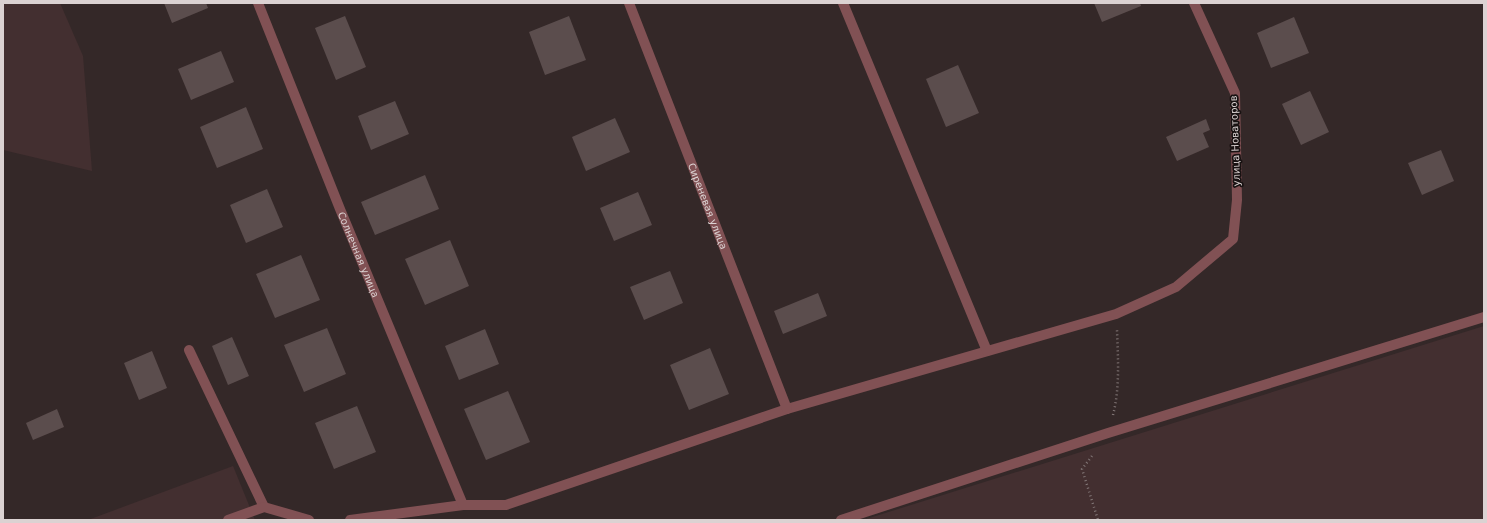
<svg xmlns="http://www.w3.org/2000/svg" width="1487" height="523" viewBox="0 0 1487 523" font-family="'DejaVu Sans',sans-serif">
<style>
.built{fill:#432f30}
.building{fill:#5b4d4d}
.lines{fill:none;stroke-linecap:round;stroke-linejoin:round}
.path{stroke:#827777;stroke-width:2.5;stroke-dasharray:1 3;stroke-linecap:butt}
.lane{stroke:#815154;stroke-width:10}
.street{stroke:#815154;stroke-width:10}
.labels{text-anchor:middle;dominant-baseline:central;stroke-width:3.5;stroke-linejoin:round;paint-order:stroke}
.street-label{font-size:10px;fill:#dbd2d2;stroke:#181212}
</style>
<rect width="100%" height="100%" fill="#342828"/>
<!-- built -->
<g class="built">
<path d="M 3,3 L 60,3 L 83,56 L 92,171 L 3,150 Z"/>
<path d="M 1484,326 L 1484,520 L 863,520 Z"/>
<path d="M 233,466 L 255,520 L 88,520 Z"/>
</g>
<!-- building -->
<g class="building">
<path d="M 164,3 L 206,3 L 208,8 L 172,23 Z"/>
<path d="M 1094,3 L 1140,3 L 1141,6 L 1102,22 Z"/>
<path d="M 345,16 L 366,67 L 336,80 L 315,28 Z"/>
<path d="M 569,16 L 586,60 L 545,75 L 529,32 Z"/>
<path d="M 1294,17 L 1309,53 L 1271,68 L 1257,33 Z"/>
<path d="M 221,51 L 234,82 L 191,100 L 178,69 Z"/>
<path d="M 958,65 L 979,113 L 946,127 L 926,79 Z"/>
<path d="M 1310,91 L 1329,132 L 1301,145 L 1282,104 Z"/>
<path d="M 395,101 L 409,134 L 371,150 L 358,116 Z"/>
<path d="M 246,107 L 263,149 L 217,168 L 200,127 Z"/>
<path d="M 615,118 L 630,152 L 586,171 L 572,137 Z"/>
<path d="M 1206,119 L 1210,130 L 1203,133 L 1209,147 L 1177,161 L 1166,137 Z"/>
<path d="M 1441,150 L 1454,181 L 1422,195 L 1408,163 Z"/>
<path d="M 425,175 L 439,209 L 375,235 L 361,202 Z"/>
<path d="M 267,189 L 283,227 L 246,243 L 230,205 Z"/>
<path d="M 638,192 L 652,225 L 614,241 L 600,208 Z"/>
<path d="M 450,240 L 469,286 L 425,305 L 405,259 Z"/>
<path d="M 301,255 L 320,300 L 275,318 L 256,274 Z"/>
<path d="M 670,271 L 683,303 L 644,320 L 630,287 Z"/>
<path d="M 818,293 L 827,316 L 783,334 L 774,311 Z"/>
<path d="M 327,328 L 346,374 L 304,392 L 284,345 Z"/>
<path d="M 485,329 L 499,364 L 459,380 L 445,346 Z"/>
<path d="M 232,337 L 249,376 L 228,385 L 212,346 Z"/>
<path d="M 710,348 L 729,394 L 689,410 L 670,365 Z"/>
<path d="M 152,351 L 167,388 L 139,400 L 124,363 Z"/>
<path d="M 508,391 L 530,442 L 486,460 L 464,409 Z"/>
<path d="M 357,406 L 376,452 L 334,469 L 315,423 Z"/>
<path d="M 57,409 L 64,427 L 33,440 L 26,423 Z"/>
</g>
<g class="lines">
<!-- path -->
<g class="path">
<path d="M 1113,415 C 1120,388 1118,358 1117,330"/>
<path d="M 1092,456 L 1082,469 L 1098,520"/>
</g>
<!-- lane -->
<g class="lane">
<path d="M 189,350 L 264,507"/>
<path d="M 228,520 L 264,507 L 309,520"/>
<path d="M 350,520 L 463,505"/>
</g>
<!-- street -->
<g class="street">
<path id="s1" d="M 258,3 L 340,209 L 463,505 L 506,505 L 787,409 L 1116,314 L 1176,287 L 1233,239 L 1237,200 L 1235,93 L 1194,3"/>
<path id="s2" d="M 629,3 L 787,409"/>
<path d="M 843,3 L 987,351"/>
<path d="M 841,520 L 1108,433 L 1484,317"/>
</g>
</g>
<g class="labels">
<!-- street labels -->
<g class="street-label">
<text transform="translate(1235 141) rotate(-92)">улица Новаторов</text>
<text stroke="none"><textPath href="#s2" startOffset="218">Сиреневая улица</textPath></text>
<text stroke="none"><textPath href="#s1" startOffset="271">Солнечная улица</textPath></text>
</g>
</g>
<!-- border -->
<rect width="1487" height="523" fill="none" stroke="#dbd2d2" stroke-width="8"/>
</svg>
